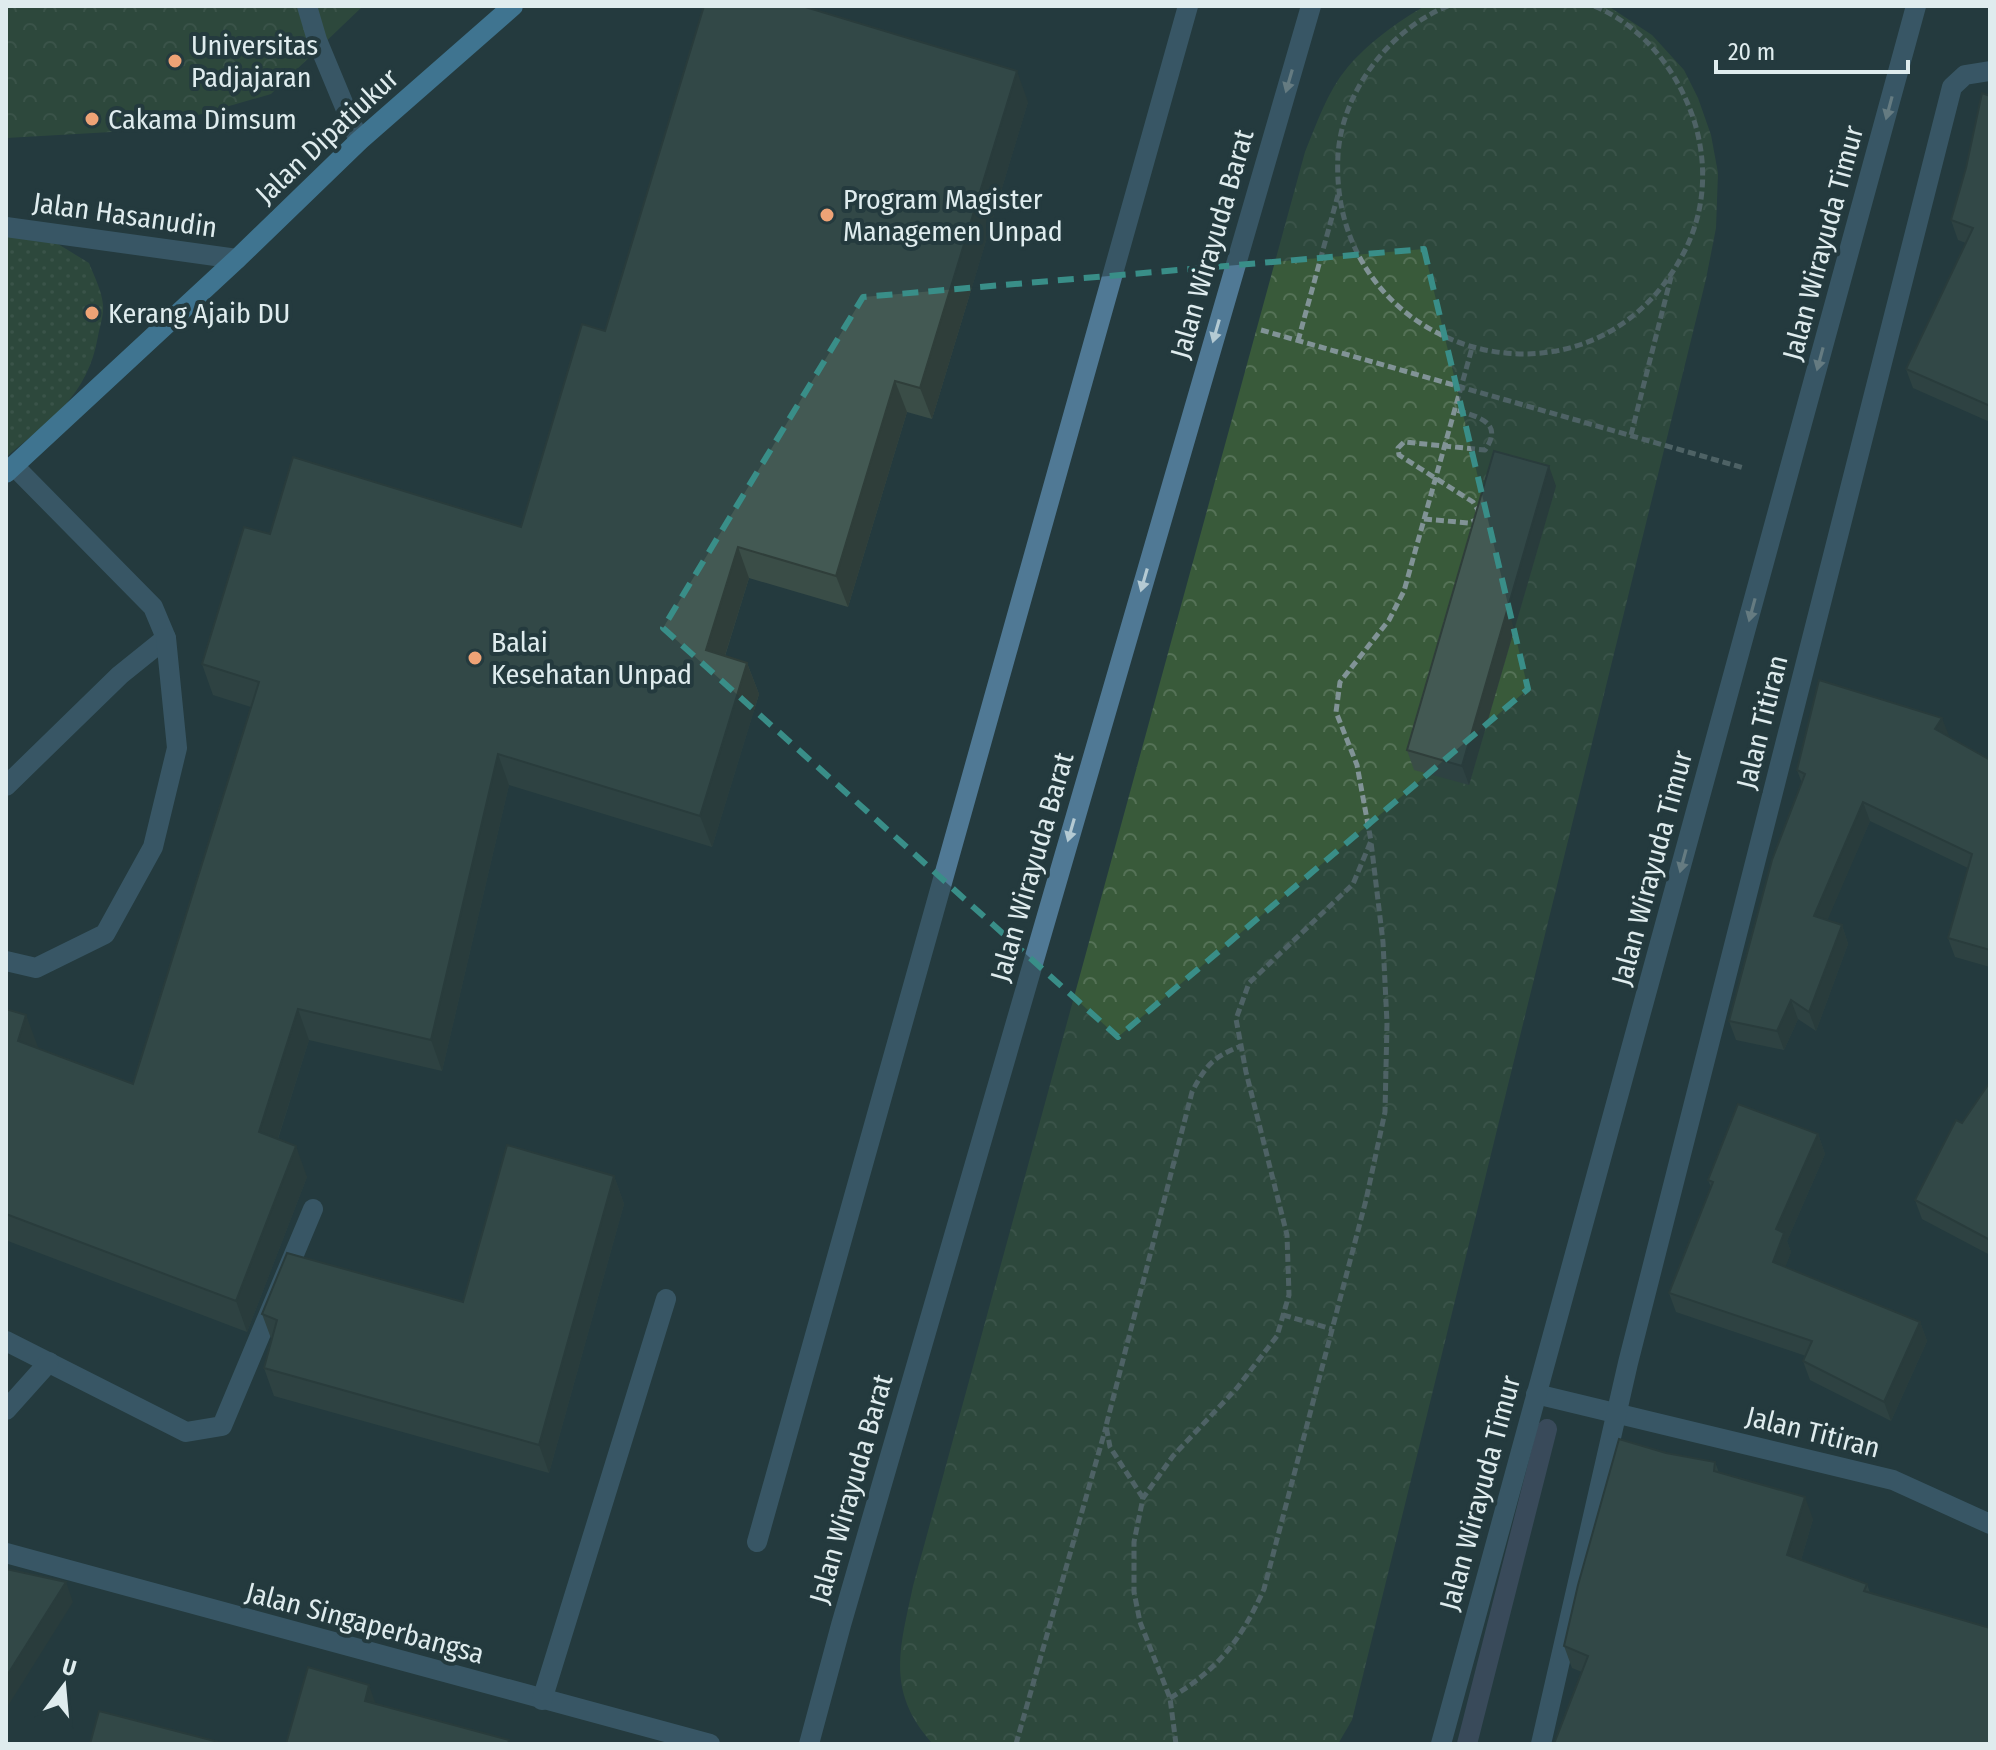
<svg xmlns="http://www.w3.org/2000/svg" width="1996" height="1750" viewBox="0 0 1996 1750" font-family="'Fira Sans Condensed',sans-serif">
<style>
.park{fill:url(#park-crowns)}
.garden{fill:url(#garden-dots)}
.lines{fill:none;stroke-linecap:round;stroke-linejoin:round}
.stream{stroke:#525e7d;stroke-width:20}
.path{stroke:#819396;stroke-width:5;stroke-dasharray:8 4;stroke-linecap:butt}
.minor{stroke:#507995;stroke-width:20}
.major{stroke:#60bbf3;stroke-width:20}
.wall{fill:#3a4d47}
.shaded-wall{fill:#2f3e3a}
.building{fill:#435953;stroke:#2f3e3a;stroke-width:2}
.oneway{fill:#b4cad3}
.marked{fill:none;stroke:#398e88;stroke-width:6;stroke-dasharray:16 10;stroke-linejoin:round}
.poi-dot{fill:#efa376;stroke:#243a3e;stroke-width:3}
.labels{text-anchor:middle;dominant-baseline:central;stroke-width:8;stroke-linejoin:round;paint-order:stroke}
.poi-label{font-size:28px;fill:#dfecee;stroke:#243a3e;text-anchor:start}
.street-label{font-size:28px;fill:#dfecee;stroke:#243a3e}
</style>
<defs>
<pattern id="park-crowns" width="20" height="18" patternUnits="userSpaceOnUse" patternTransform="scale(2)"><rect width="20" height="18" fill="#395a3a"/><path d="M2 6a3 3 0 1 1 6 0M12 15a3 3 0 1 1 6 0" fill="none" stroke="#557257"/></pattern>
<pattern id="garden-dots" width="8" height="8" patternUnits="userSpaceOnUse" patternTransform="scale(2)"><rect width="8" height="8" fill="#395a3a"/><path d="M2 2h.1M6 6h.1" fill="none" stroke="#557257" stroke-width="1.8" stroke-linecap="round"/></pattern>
</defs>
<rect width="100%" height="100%" fill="#243a3e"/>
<!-- park -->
<g class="park">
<path d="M 6,6 L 363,6 L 271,94 L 146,130 L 6,138 Z"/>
<path d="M 1425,6 L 1608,6 L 1652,35 L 1684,70 L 1698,98 L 1711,135 L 1718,173 L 1716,228 L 1706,279 L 1352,1720 L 1338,1744 L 933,1744 C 885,1692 900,1648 913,1586 L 1305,152 C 1317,123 1327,92 1347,68 C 1367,44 1398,21 1425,6 Z"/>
</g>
<!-- garden -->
<path class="garden" d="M 6,236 L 58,244 L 89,263 C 94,276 102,291 103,305 C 104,314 100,326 98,336 C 88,396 50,420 6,457 Z"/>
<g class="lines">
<!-- stream -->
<path class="stream" d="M 1467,1744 L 1547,1429"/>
<!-- path -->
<g class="path">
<path d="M 1448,6 C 1390,29 1342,91 1338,155 C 1327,354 1587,432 1682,256 C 1704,216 1708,171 1696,127 C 1681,75 1645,27 1594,6"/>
<path d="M 1261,330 L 1744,468"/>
<path d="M 1298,341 L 1338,195"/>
<path d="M 1631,435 L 1671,277"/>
<path d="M 1424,519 L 1469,523 L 1478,519 L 1478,510 L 1473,502 L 1399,455 L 1398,448 L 1404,442 L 1485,450 C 1505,421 1476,417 1454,409"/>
<path d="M 1283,1315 L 1332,1329"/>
<path d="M 1143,1498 L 1110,1447 L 1106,1426 L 1192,1092 C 1206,1065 1213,1057 1241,1046"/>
<path d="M 1170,1698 C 1218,1670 1241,1640 1264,1589 L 1366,1200 L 1385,1112 L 1387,1023 L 1383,942 L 1371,842"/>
<path d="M 1016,1744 L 1106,1427"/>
<path d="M 1176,1744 L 1170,1698 L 1140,1622 L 1134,1592 L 1134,1542 L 1143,1498 L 1173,1456 L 1237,1388 L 1277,1336 L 1289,1295 L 1287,1235 L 1246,1072 L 1236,1019 L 1249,983 L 1353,884 L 1371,841 L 1357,765 L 1336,712 L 1340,682 L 1389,620 L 1404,591 L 1472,348"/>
</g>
<!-- minor -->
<g class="minor">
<path d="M 307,6 L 317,40 L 359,141"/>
<path d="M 6,227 L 237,259"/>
<path d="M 6,786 L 120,675 L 166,638 L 153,607 L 14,466"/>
<path d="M 6,961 L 36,968 L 105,934 L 153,847 L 177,748 L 166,638"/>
<path d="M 6,1341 L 186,1432 L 222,1426 L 313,1209"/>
<path d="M 1536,1394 L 1893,1480 L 1990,1524"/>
<path d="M 6,1410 L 49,1362"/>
<path d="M 757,1542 L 1188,6"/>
<path d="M 6,1553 L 710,1744"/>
<path d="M 542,1700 L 666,1299"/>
<path d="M 809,1744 L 841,1625 L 1311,6"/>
<path d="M 1441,1744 L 1916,6"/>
<path d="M 1541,1744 L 1628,1363 L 1952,87 L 1965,75 L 1990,71"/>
</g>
<!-- major -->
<path class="major" d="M 6,473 L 237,259 L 359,141 L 513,6"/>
</g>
<!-- wall -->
<g class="wall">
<path d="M 1990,96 L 1990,422 L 1913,388 L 1906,369 L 1966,243 L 1958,240 L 1951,220 Z"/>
<path d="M 1028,102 L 932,419 L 907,412 L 848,607 L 749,578 L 725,656 L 747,663 L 759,694 L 712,847 L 509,785 L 442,1071 L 309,1040 L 278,1139 L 307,1177 L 247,1332 L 8,1241 L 6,1235 L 6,1009 L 26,1015 L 37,1048 L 133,1084 L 251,707 L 213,695 L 202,664 L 270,534 L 521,527 L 605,331 Z"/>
<path d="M 1556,486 L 1469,785 L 1414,770 L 1407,750 Z"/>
<path d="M 1949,737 L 1990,760 L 1990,967 L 1955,957 L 1948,938 L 1968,868 L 1870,821 L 1827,920 L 1842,925 L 1848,944 L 1816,1031 L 1798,1019 L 1784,1050 L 1736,1040 L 1729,1021 L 1802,783 L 1797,770 Z"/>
<path d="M 1990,1082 L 1990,1255 L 1922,1219 L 1915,1200 L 1962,1123 Z"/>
<path d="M 1818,1134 L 1825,1154 L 1787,1241 L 1791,1252 L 1785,1267 L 1920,1322 L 1927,1341 L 1891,1421 L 1810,1380 L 1803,1361 L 1806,1356 L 1676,1312 L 1669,1293 L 1711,1187 L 1708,1180 Z"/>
<path d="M 614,1176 L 624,1204 L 549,1473 L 274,1396 L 264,1368 L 272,1341 L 262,1314 L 463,1302 Z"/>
<path d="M 1666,1453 L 1715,1462 L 1719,1473 L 1813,1519 L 1801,1560 L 1867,1584 L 1870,1593 L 1582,1672 L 1572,1668 L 1564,1646 Z"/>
</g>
<!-- shaded-wall -->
<g class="shaded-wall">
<path d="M 1017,71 L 1028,102 L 932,419 L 920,388 Z"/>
<path d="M 895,381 L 907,412 L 848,607 L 836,576 Z"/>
<path d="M 1549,466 L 1556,486 L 1469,785 L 1462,766 Z"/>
<path d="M 738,547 L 749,578 L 717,681 L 706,650 Z"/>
<path d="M 747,663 L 759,694 L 712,847 L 700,816 Z"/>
<path d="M 1942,718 L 1949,736 L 1935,729 Z"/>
<path d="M 498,754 L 509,785 L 442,1071 L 431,1040 Z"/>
<path d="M 1863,802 L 1870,821 L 1821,935 L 1814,916 Z"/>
<path d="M 1842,925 L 1848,944 L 1816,1031 L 1809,1012 Z"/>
<path d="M 1791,1000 L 1798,1019 L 1784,1050 L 1777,1031 Z"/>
<path d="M 298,1009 L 309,1040 L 270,1163 L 259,1132 Z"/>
<path d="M 26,1015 L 38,1047 L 30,1072 L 18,1041 Z"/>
<path d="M 1818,1134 L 1825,1154 L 1787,1241 L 1791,1252 L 1780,1281 L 1773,1262 L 1776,1229 Z"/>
<path d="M 296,1146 L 307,1177 L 247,1332 L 236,1301 Z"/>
<path d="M 614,1176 L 624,1204 L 549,1473 L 539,1445 Z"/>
<path d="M 1920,1322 L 1927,1341 L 1891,1421 L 1884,1402 Z"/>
<path d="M 1805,1497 L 1813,1519 L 1796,1577 L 1787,1555 Z"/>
<path d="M 66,1582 L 73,1602 L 6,1709 L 6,1677 Z"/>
<path d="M 369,1685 L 376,1705 L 365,1701 Z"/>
</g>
<!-- building -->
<g class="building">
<path d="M 704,6 L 802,6 L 1017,71 L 920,388 L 895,381 L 836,576 L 738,547 L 706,650 L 747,663 L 700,816 L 498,754 L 431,1040 L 298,1009 L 259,1132 L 296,1146 L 236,1301 L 6,1214 L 6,1009 L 26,1015 L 18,1041 L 133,1084 L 259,682 L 202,664 L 244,527 L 270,534 L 293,457 L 521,527 L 582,324 L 605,331 Z"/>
<path d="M 1982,93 L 1990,96 L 1990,406 L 1906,369 L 1973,228 L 1951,220 L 1966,168 Z"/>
<path d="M 1494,451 L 1549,466 L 1462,766 L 1407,750 Z"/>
<path d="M 1819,680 L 1942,718 L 1935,729 L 1990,760 L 1990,950 L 1948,938 L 1972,854 L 1863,802 L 1814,916 L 1842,925 L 1809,1012 L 1791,1000 L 1777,1031 L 1729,1021 L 1772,860 L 1805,774 L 1797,770 Z"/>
<path d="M 1990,1082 L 1990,1240 L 1915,1200 L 1956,1120 L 1962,1123 Z"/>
<path d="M 1738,1104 L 1818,1134 L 1776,1229 L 1784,1233 L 1773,1262 L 1920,1322 L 1884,1402 L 1803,1361 L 1812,1341 L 1669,1293 L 1713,1182 L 1708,1180 Z"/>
<path d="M 507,1145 L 614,1176 L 539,1445 L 264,1368 L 277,1320 L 262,1314 L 287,1253 L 463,1302 Z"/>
<path d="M 1619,1439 L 1666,1453 L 1715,1462 L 1714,1471 L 1805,1497 L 1787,1555 L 1867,1584 L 1864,1591 L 1990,1628 L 1990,1744 L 1554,1744 L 1588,1656 L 1564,1646 L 1578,1585 Z"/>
<path d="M 6,1569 L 66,1582 L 6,1677 Z"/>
<path d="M 308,1667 L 369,1685 L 365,1701 L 509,1740 L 508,1744 L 286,1744 Z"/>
<path d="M 99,1711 L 226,1744 L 90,1744 Z"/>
</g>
<!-- one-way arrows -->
<defs><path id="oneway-solid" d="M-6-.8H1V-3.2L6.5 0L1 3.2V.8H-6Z" transform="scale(2)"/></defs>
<g class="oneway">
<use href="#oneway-solid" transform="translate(1289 81) rotate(106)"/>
<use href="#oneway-solid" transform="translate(1889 108) rotate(105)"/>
<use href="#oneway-solid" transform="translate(1216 331) rotate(106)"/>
<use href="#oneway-solid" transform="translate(1820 359) rotate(105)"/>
<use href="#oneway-solid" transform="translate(1144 580) rotate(106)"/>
<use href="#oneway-solid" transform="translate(1752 610) rotate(105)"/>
<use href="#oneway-solid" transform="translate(1071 830) rotate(106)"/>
<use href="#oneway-solid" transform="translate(1683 861) rotate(105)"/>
</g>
<!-- marked area -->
<path d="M0 0H1996V1750H0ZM 1424,249 L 1528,689 L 1118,1037 L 663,628 L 863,297 Z" fill="#243a3e" fill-opacity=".55" fill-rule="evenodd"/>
<path class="marked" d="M 1424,249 L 1528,689 L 1118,1037 L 663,628 L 863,297 Z"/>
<!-- markers -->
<g class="poi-dot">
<circle cx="175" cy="61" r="8"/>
<circle cx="92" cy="119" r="8"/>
<circle cx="827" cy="215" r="8"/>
<circle cx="92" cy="313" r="8"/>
<circle cx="475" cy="658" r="8"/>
</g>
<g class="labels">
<!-- poi labels -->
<g class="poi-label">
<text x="191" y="45">Universitas<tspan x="191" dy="32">Padjajaran</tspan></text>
<text x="108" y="119">Cakama Dimsum</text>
<text x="843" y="199">Program Magister<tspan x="843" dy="32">Managemen Unpad</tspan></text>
<text x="108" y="313">Kerang Ajaib DU</text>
<text x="491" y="642">Balai<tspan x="491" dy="32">Kesehatan Unpad</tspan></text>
</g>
<!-- street labels -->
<g class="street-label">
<text transform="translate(327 136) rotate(-43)">Jalan Dipatiukur</text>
<text transform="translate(125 215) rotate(8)">Jalan Hasanudin</text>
<text transform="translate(1823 243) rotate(-75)">Jalan Wirayuda Timur</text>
<text transform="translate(1212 244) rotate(-74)">Jalan Wirayuda Barat</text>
<text transform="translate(1762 722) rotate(-76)">Jalan Titiran</text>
<text transform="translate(1032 867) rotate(-74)">Jalan Wirayuda Barat</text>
<text transform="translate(1652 868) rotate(-75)">Jalan Wirayuda Timur</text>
<text transform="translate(1813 1432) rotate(14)">Jalan Titiran</text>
<text transform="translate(851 1489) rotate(-74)">Jalan Wirayuda Barat</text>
<text transform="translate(1480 1493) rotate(-75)">Jalan Wirayuda Timur</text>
<text transform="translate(365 1623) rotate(15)">Jalan Singaperbangsa</text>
</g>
</g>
<!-- border -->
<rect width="1996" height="1750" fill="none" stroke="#dfecee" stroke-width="16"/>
<!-- north arrow -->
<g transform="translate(64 1686) rotate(16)" stroke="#243a3e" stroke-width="6" paint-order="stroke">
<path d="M0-6L14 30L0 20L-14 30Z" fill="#dfecee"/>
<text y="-12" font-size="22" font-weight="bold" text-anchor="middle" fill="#dfecee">U</text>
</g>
<!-- scale -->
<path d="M1716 60v12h192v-12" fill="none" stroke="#dfecee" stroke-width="4"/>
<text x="1728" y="60" font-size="24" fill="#dfecee" stroke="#243a3e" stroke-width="6" paint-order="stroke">20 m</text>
</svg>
